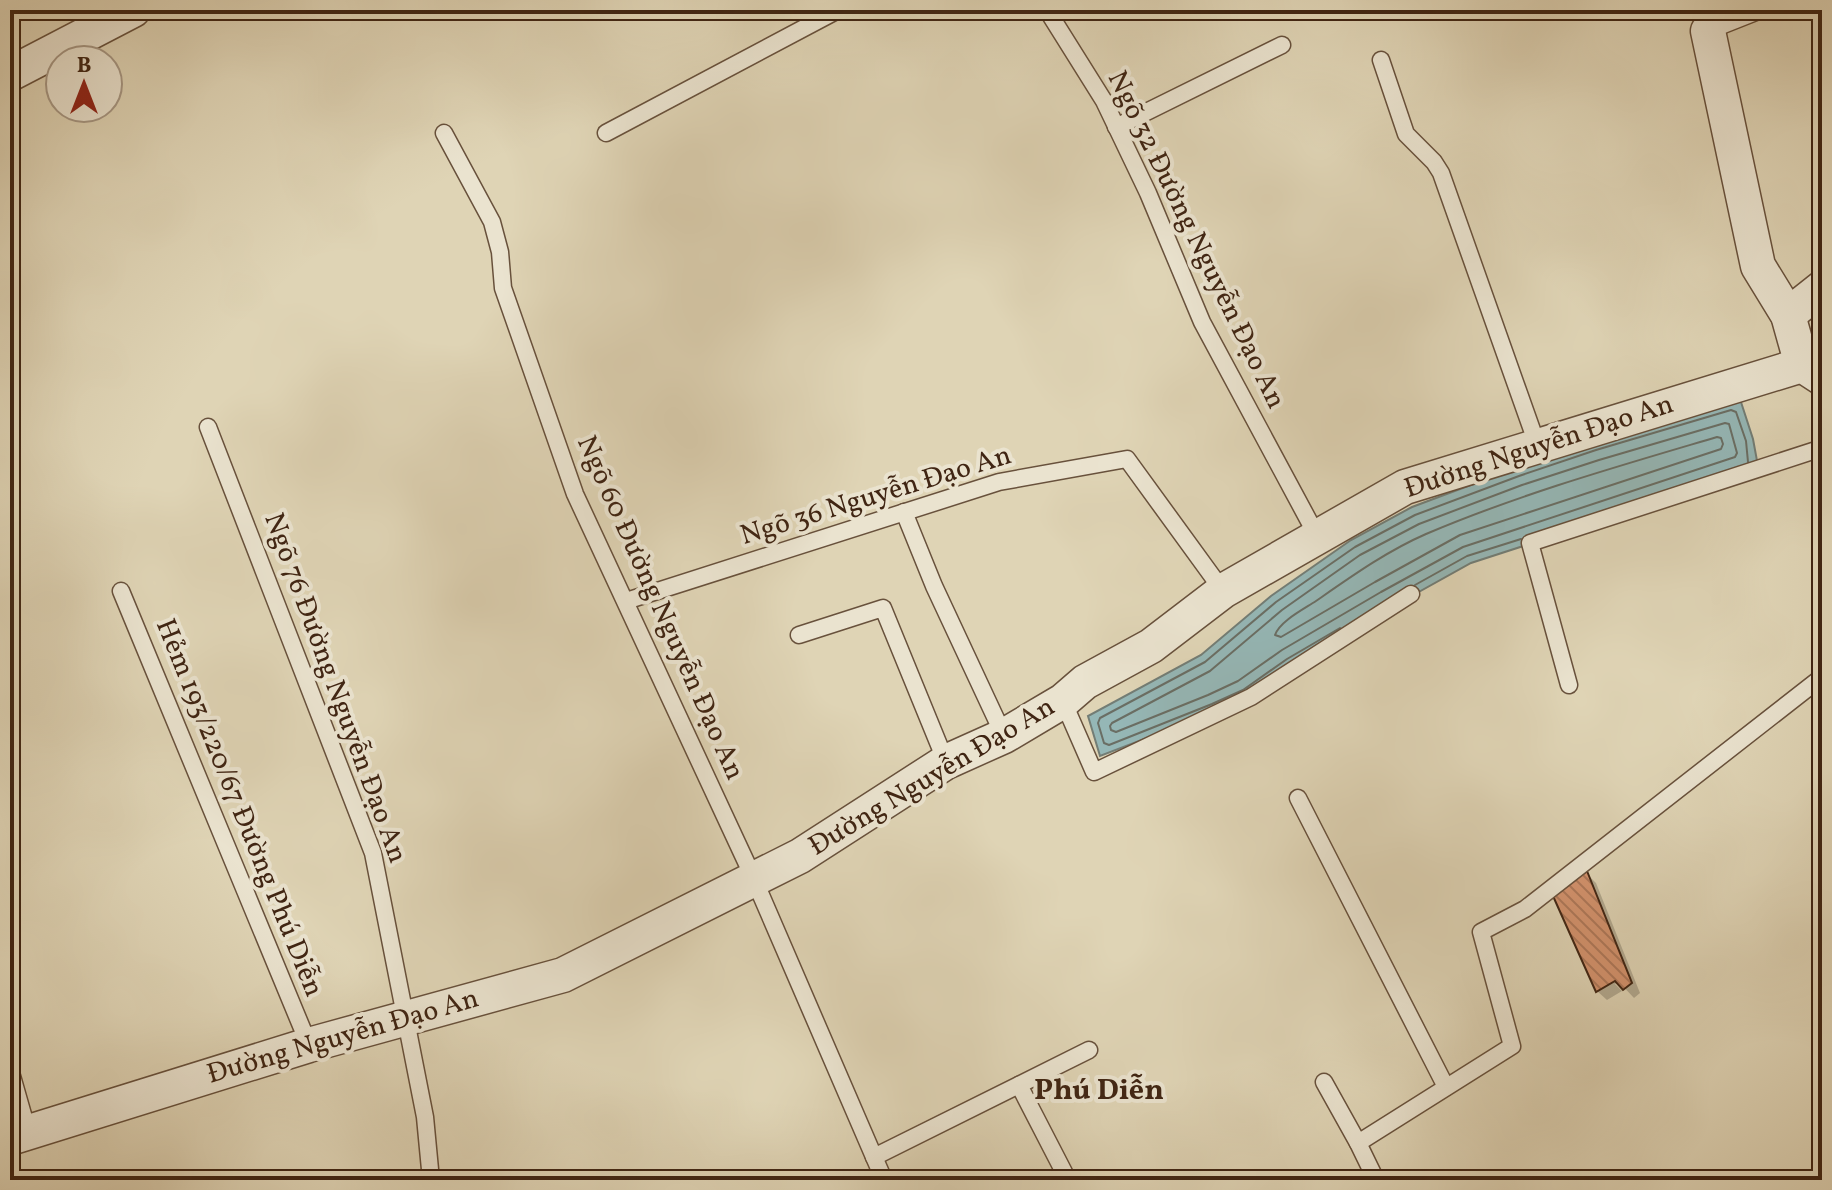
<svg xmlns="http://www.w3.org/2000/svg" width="1832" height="1190" viewBox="0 0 1832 1190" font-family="Vollkorn,serif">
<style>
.water{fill:#95b7b6;stroke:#737d75;stroke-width:2}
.shadow{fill:#0003}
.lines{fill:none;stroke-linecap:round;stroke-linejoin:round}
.shore{stroke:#6a6e64;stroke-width:2}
.building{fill:url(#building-back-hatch);stroke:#402513;stroke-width:2}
.service-casing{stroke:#68513c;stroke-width:19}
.minor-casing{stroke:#68513c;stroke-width:37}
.service{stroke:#eae3cf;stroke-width:16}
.minor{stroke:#eae3cf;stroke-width:34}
.labels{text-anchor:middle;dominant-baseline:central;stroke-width:8;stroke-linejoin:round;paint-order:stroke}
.street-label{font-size:28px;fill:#402513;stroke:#eae3cf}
.neighbourhood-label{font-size:30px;font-weight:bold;fill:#402513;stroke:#eae3cf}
</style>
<defs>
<pattern id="building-back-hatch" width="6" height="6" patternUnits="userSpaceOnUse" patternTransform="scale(2)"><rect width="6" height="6" fill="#d3926d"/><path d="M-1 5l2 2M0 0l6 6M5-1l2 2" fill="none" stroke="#ad7758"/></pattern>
</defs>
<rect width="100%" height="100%" fill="#dfd4b5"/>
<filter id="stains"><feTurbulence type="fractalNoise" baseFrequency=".0025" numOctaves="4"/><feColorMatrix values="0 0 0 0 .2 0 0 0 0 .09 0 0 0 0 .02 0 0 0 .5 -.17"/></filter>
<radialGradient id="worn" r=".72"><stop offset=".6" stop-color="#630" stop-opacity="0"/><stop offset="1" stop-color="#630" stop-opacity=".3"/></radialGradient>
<!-- water -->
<path class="water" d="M 1740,399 L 1753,439 L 1758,466 L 1659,502 L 1471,563 L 1390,608 L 1215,712 L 1100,756 L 1088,716 L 1201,655 L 1271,596 L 1351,540 L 1412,507 L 1516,468 Z"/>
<!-- shadow -->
<path class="shadow" d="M 1587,874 L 1596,883 L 1640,993 L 1634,998 L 1618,981 L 1615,984 L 1622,991 L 1607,1000 L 1597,991 Z"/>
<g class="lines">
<!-- shore -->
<g class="shore">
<path d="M 1725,423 L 1729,424 L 1737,453 L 1735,457 L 1463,547 L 1381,592 L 1282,650 L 1238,681 L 1208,695 L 1116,732 L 1111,730 L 1110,726 L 1112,723 L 1210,671 L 1282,610 L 1360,555 L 1419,524 L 1522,485 L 1599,460 Z"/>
<path d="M 1717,437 L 1721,438 L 1723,444 L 1721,449 L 1460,535 L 1375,582 L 1281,637 L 1275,635 C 1280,621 1304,609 1316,601 C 1352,576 1387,551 1426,534 C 1520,494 1619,466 1717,437 Z"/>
<path d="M 1415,585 L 1467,556 L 1521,539"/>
<path d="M 1340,628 L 1287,659 L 1243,690 L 1212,704 L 1109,745 L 1104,743 L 1098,723 L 1100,718 L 1205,662 L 1276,602 L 1355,547 L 1415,515 L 1519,476 L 1596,450 L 1731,410 L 1736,412 L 1746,441 L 1748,462"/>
</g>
</g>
<!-- building -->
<path class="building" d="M 1587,871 L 1632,983 L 1623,990 L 1615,981 L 1596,992 L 1553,896 Z"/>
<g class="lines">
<defs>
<g id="service">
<path d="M 1047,10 L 1104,101 L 1148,193 L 1202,322 L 1317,536"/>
<path d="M 1699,10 L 1708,31 L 1761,10"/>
<path d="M 1381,60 L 1406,134 L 1434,162 L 1441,173 L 1538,447"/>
<path d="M 1116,127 L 1282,45"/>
<path d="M 444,133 L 492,222 L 500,252 L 503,288 L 575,494 L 754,879 L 884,1180"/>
<path d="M 606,133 L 838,10"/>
<path d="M 208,427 L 373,853 L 425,1117 L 431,1180"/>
<path d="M 904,512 L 934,586 L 1004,736"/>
<path d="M 121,591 L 309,1045"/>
<path d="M 626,601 L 999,482 L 1127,459 L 1223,591"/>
<path d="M 799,635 L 883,608 L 946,762"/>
<path d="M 1569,685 L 1530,543 L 1822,448"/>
<path d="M 1063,701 L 1094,772 L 1251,697 L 1411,594"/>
<path d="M 1298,798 L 1446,1087"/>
<path d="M 10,1069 L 28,1132"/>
<path d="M 1324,1082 L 1358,1143 L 1376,1180"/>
<path d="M 1019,1085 L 1068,1180"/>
<path d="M 1358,1143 L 1512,1046 L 1481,932 L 1525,909 L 1822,677"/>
<path d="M 874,1157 L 1089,1050"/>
</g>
<g id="minor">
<path d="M 1708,31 L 1758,266 L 1788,315 L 1802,365"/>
<path d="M 10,74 L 133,10"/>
<path d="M 1788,315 L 1822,288"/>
<path d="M 10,1138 L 309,1045 L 563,975 L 800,856 L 946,762 L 1004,736 L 1063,701 L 1085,682 L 1151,646 L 1223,591 L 1405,487 L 1802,365 L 1822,378"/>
</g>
</defs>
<!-- service casing -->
<use href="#service" class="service-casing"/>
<!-- minor casing -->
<use href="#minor" class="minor-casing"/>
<!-- service -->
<use href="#service" class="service"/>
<!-- minor -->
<use href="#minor" class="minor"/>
</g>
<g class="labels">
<!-- street labels -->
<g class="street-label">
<text transform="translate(1196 240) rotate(64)">Ngõ 32 Đường Nguyễn Đạo An</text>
<text transform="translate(1539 447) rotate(-18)">Đường Nguyễn Đạo An</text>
<text transform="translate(876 496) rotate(-17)">Ngõ 36 Nguyễn Đạo An</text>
<text transform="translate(660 608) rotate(66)">Ngõ 60 Đường Nguyễn Đạo An</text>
<text transform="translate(335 688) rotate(70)">Ngõ 76 Đường Nguyễn Đạo An</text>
<text transform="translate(932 777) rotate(-31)">Đường Nguyễn Đạo An</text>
<text transform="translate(239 808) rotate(68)">Hẻm 193/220/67 Đường Phú Diễn</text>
<text transform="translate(343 1037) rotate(-16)">Đường Nguyễn Đạo An</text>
</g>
<!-- neighbourhood labels -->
<g class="neighbourhood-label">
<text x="1099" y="1091">Phú Diễn</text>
</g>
</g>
<!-- margin -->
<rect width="1832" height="1190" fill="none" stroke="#dfd4b5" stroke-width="40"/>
<rect x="12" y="12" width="1808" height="1166" fill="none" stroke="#402513" stroke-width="4"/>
<rect x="20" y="20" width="1792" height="1150" fill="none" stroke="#402513" stroke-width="2"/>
<!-- north arrow -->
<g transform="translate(84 84)"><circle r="38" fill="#eae3cf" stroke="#a69784" stroke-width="2"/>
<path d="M0-6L14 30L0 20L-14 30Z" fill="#8f2418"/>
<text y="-12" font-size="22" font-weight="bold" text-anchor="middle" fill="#402513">B</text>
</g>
<rect width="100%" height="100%" filter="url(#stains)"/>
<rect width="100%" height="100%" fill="url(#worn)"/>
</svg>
